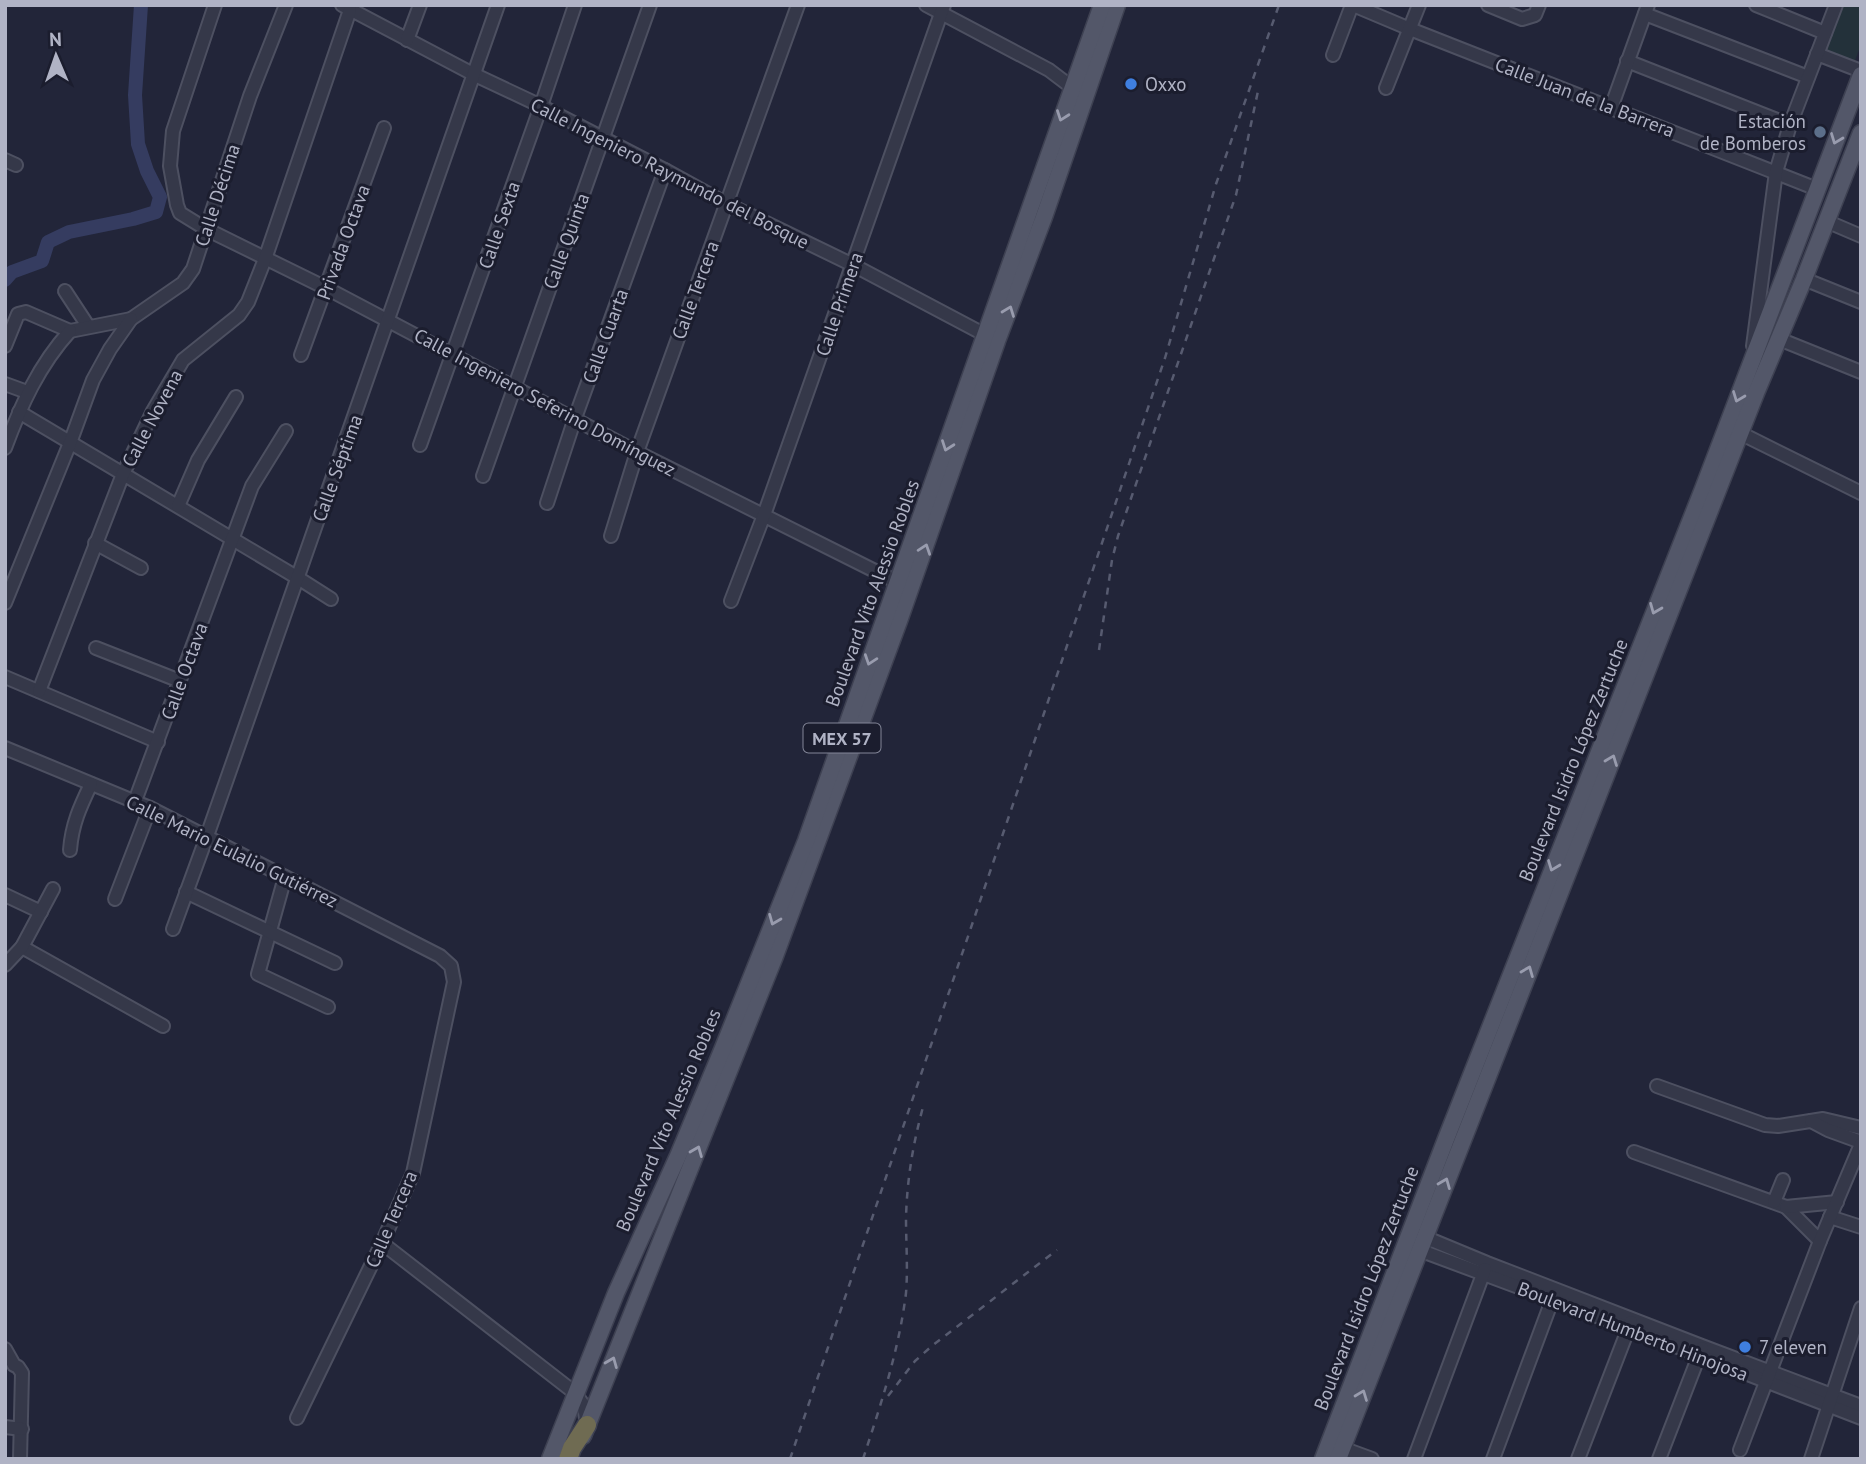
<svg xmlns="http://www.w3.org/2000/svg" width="1866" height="1464" viewBox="0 0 1866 1464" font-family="'PT Sans',sans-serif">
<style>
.green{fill:#23313a}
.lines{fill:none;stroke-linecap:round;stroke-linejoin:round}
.river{stroke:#353c60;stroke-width:14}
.minor-casing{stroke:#4d5061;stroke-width:16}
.major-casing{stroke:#3e4152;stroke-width:19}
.highway-casing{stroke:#3d4051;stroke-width:21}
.minor{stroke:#353849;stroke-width:12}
.major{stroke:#535769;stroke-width:16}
.highway{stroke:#6f6b52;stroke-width:18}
.rail{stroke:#575b70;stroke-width:2.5;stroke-dasharray:7 7;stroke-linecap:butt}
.oneway{stroke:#999cae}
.shop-dot{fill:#3f7fe0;stroke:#1b1d2e;stroke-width:2.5}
.service-dot{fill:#5c6f8a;stroke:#1b1d2e;stroke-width:2.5}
.labels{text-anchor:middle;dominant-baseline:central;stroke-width:6;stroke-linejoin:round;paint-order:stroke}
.shield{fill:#1b1d2e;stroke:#838698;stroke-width:2}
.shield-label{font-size:18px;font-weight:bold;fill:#b0b3c5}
.poi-label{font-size:19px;fill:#b0b3c5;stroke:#1b1d2e;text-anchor:start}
.street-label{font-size:19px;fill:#b0b3c5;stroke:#1b1d2e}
</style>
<rect width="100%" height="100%" fill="#222539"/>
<!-- green -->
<path class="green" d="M 1842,5 L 1861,5 L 1861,45 L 1854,63 L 1824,52 Z"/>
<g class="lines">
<!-- river -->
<path class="river" d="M 5,280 L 12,272 L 42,261 L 48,242 L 69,232 L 133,219 L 156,212 L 160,197 L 147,171 L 138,144 L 135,95 L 141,5"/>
<defs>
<g id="minor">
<path d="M 215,5 L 173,131 L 170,166 L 177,205 L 180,213 L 206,229 L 326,288 L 637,452 L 905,586"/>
<path d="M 342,5 L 473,74 L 541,106 L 665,170 L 725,203 L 853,265 L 993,339"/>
<path d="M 926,5 L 1049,70 L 1078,92"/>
<path d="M 1353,5 L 1410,29 L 1817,189"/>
<path d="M 1488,5 L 1522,19 L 1535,15 L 1539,5"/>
<path d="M 1756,5 L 1825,33"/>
<path d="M 1645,14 L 1808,77"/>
<path d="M 407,40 L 420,5"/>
<path d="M 1817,54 L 1861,71"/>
<path d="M 1333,55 L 1352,5"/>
<path d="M 1627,61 L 1790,125"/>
<path d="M 1386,88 L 1419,5"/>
<path d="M 1611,108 L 1648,5"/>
<path d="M 5,160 L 16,165"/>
<path d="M 1826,221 L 1861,236"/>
<path d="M 1804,279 L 1861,302"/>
<path d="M 65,291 L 88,326"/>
<path d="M 70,331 L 131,319 L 183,283 L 193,269 L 250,96 L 286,5"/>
<path d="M 1779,339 L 1861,372"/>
<path d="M 5,346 L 18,314 L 26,312 L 70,331"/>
<path d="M 1753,346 L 1776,172 L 1790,125 L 1836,5"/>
<path d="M 301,355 L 384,128"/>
<path d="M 5,384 L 27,392"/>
<path d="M 19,412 L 298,578 L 331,599"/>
<path d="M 1740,433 L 1861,493"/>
<path d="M 420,445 L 541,106 L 575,5"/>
<path d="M 5,448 C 21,405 39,365 70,331"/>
<path d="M 483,476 L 650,5"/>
<path d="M 547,503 L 575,418 L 665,170"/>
<path d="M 178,506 L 198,460 L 236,397"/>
<path d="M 611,536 L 637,452 L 798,5"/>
<path d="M 95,543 L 141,568"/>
<path d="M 731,601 L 764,515 L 944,5"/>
<path d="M 5,603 L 70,443 L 93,380 L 110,349 L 131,319"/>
<path d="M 96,648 L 180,681"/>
<path d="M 5,677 L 158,742"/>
<path d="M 39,691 L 123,474 L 153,411 L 183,360 L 239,315 L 248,302 L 265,259 L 350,10"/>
<path d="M 5,748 L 150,808 L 440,956 L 451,966 L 454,982 L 413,1173 L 382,1243 L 297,1418"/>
<path d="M 135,801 L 252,486 L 286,431"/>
<path d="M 70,850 C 72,824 80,807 91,784"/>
<path d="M 285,877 L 258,974 L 328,1007"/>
<path d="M 186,892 L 335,963"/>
<path d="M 5,895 L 41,912"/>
<path d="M 115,899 L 150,808"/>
<path d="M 173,929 L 207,836 L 498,5"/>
<path d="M 22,947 L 163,1026"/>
<path d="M 5,965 L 22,947 L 53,889"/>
<path d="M 1657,1086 L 1765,1125 L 1778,1126 L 1823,1119 L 1861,1128"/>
<path d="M 1811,1121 L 1828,1130 L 1861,1142"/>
<path d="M 1634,1152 L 1786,1207 L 1820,1241"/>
<path d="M 1774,1202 L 1783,1180"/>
<path d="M 1786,1207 L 1837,1202"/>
<path d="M 1830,1217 L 1861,1227"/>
<path d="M 1417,1234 L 1487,1263 L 1702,1346 L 1861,1406"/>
<path d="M 382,1243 L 575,1393 L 584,1406 L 587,1425"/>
<path d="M 1411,1247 L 1629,1328 L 1861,1418"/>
<path d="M 5,1349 L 14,1365 L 18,1367 L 22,1373 L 20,1459"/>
<path d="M 5,1427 L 22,1429"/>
<path d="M 1342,1448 L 1372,1459"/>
<path d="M 1740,1450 L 1820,1241 L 1861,1144"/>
<path d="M 1414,1459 L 1485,1269"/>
<path d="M 1493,1459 L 1554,1295"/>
<path d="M 1578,1459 L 1631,1322"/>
<path d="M 1659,1459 L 1702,1348"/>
<path d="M 1811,1459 L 1861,1308"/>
</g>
<g id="major">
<path d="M 583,1436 L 775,956 L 899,621 L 997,341 L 1044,217 L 1117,5"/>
<path d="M 550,1459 L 616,1293 L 678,1156 L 723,1048 L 806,841 L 1102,5"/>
<path d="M 1323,1459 L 1446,1139 L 1703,489 L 1861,75"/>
<path d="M 1338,1459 L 1756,393 L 1804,279 L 1861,133"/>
</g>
<path id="highway" d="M 568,1459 L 572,1448 L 587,1425"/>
</defs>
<!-- minor casing -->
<use href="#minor" class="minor-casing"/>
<!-- major casing -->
<use href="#major" class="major-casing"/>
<!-- highway casing -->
<use href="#highway" class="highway-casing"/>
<!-- minor -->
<use href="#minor" class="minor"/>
<!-- major -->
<use href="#major" class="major"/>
<!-- highway -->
<use href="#highway" class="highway"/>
<!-- rail -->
<g class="rail">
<path d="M 1099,650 L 1112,560 L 1118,536 L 1236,195 L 1258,91"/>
<path d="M 888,1396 L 915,1361 L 933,1345 L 1057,1250"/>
<path d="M 790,1459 L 1165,358 L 1216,184 L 1279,5"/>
<path d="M 863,1459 C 881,1404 899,1350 906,1293 C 908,1268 906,1243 906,1218 C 907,1179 913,1144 923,1107"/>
</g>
</g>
<!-- one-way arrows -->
<defs><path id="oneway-chevron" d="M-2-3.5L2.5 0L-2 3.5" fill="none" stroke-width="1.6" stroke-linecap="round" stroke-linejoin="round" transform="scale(1.75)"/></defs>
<g class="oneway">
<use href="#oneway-chevron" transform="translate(1062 116) rotate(110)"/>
<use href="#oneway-chevron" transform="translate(1836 139) rotate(111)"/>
<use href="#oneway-chevron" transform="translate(1009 311) rotate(-69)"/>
<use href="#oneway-chevron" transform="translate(1738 397) rotate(111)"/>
<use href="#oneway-chevron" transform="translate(947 446) rotate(110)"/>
<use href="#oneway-chevron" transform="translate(925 549) rotate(-71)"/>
<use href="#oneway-chevron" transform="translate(1655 609) rotate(112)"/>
<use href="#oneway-chevron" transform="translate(870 660) rotate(109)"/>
<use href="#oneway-chevron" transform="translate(1612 760) rotate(-69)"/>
<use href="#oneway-chevron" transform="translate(1553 866) rotate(111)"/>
<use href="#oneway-chevron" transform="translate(774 920) rotate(112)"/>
<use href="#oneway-chevron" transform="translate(1528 971) rotate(-68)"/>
<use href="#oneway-chevron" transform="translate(697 1151) rotate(-68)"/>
<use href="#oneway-chevron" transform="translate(1445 1183) rotate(-68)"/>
<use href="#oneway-chevron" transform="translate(612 1362) rotate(-68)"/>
<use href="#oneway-chevron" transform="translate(1362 1395) rotate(-69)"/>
</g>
<!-- markers -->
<g class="shop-dot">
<circle cx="1131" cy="84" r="7"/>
<circle cx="1745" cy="1347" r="7"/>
</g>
<circle class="service-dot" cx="1820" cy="132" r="7"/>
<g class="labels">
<!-- shield labels -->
<rect class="shield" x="803.5" y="723.5" width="77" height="29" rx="5"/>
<g class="shield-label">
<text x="842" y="738">MEX 57</text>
</g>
<!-- poi labels -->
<g class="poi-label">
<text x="1145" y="84">Oxxo</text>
<text x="1806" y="121" text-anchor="end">Estación<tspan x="1806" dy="22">de Bomberos</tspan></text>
<text x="1759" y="1347">7 eleven</text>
</g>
<!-- street labels -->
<g class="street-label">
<text transform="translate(1585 97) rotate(21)">Calle Juan de la Barrera</text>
<text transform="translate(670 173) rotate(27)">Calle Ingeniero Raymundo del Bosque</text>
<text transform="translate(217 195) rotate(-72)">Calle Décima</text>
<text transform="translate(499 225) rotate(-71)">Calle Sexta</text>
<text transform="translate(566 241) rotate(-70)">Calle Quinta</text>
<text transform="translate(343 242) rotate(-70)">Privada Octava</text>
<text transform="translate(695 290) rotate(-70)">Calle Tercera</text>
<text transform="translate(839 304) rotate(-71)">Calle Primera</text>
<text transform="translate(605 336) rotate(-70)">Calle Cuarta</text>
<text transform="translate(545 402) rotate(28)">Calle Ingeniero Seferino Domínguez</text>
<text transform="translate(152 418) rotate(-62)">Calle Novena</text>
<text transform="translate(337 468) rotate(-70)">Calle Séptima</text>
<text transform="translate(872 593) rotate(-70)">Boulevard Vito Alessio Robles</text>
<text transform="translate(184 671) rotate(-70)">Calle Octava</text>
<text transform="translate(1573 760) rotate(-68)">Boulevard Isidro López Zertuche</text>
<text transform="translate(232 851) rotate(26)">Calle Mario Eulalio Gutiérrez</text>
<text transform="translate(668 1120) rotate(-67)">Boulevard Vito Alessio Robles</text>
<text transform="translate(391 1219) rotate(-67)">Calle Tercera</text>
<text transform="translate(1366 1288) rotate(-69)">Boulevard Isidro López Zertuche</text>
<text transform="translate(1633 1331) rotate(21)">Boulevard Humberto Hinojosa</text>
</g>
</g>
<!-- border -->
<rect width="1866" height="1464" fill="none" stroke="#b0b3c5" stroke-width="14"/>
<!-- north arrow -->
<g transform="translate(56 56) rotate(358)" stroke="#1b1d2e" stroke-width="5" paint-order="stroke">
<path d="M0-5L12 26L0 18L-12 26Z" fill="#b0b3c5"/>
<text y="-10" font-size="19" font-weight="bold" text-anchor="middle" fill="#b0b3c5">N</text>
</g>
</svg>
